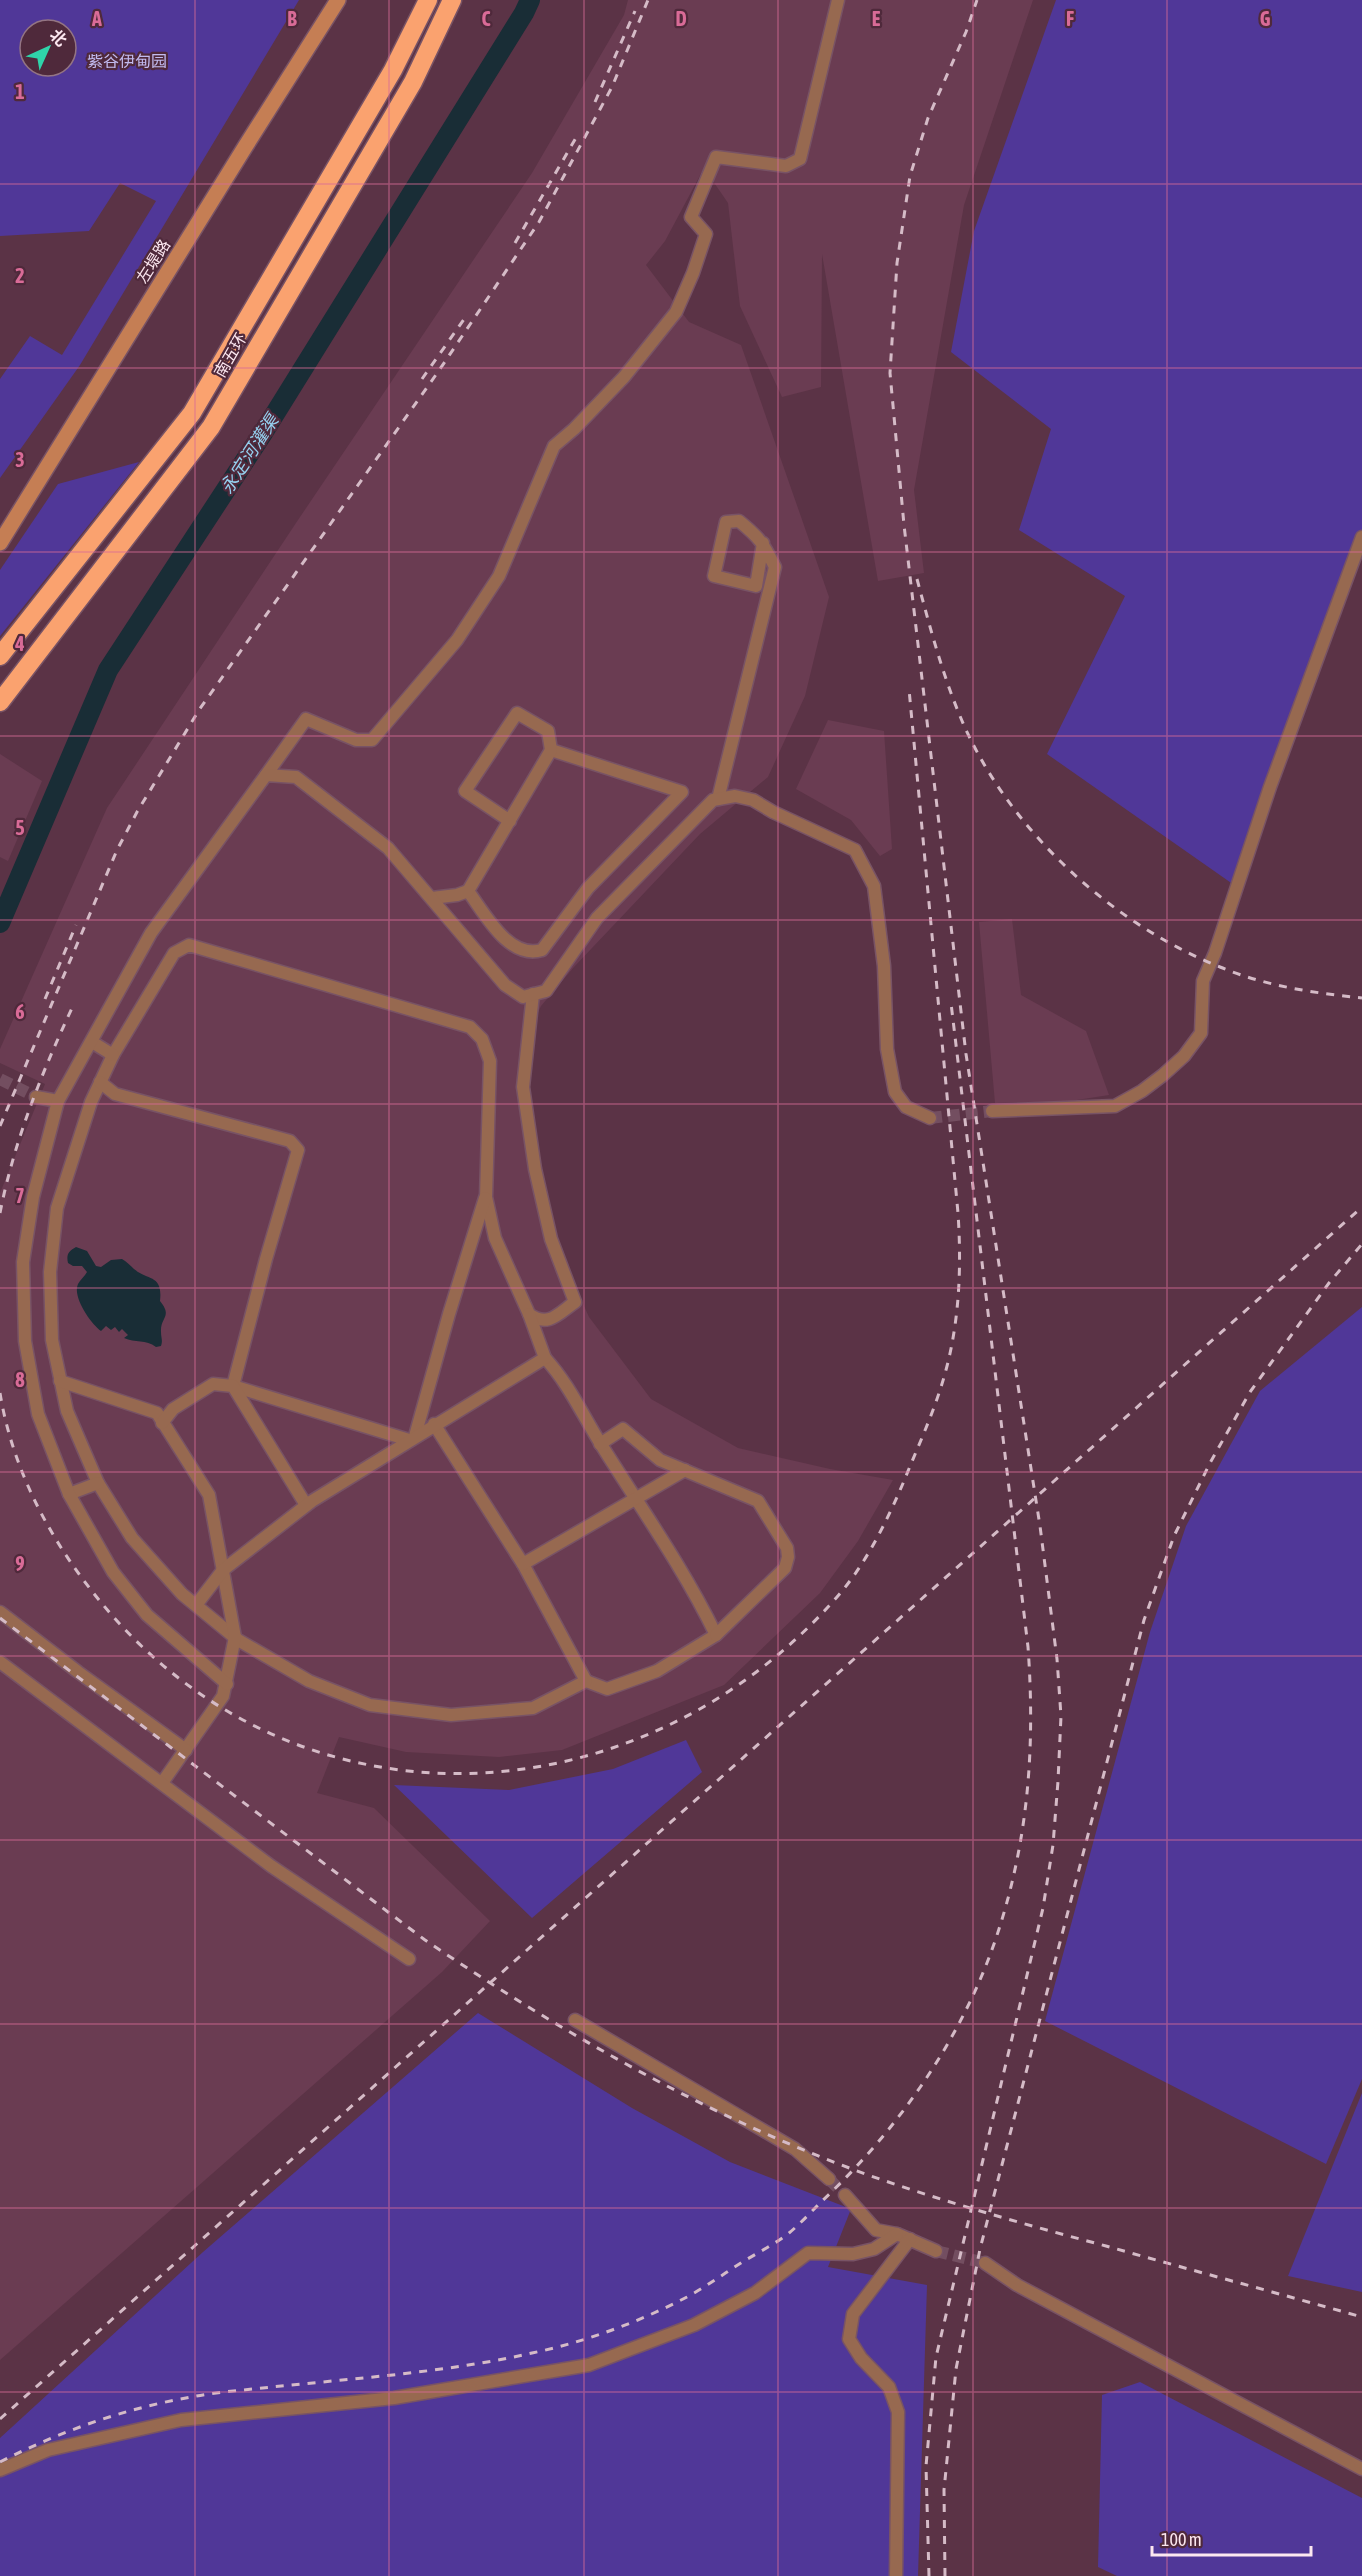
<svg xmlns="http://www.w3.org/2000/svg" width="1362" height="2576" viewBox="0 0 1362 2576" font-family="'Asap Condensed','Noto Sans SC',sans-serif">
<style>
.built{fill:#6a3c52}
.green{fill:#503798;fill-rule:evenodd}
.water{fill:#192d36}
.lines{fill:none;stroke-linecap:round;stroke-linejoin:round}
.river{stroke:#192d36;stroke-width:20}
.minor-tunnel{stroke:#734e60;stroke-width:12;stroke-dasharray:12 6;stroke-linecap:butt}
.minor-casing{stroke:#785365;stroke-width:15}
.secondary-casing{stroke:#785365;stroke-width:18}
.motorway-casing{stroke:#785365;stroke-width:21}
.minor{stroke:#976950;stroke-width:12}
.secondary{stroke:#c57e54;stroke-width:15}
.motorway{stroke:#faa26f;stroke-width:18}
.rail{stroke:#d5bbc7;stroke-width:3;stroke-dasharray:8 8;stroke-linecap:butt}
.grid{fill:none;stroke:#d96b97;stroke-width:1.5;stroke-opacity:0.55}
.labels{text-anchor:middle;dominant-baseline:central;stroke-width:4.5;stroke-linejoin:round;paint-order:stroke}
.park-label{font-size:16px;fill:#c2bbf0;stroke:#4f293b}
.street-label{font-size:16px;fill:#fce7f0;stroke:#4f293b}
.water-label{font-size:18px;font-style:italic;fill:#95d1ef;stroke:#4f293b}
.grid-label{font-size:20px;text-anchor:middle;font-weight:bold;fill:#d96b97;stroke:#4f293b;stroke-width:4.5;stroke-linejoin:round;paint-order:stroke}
</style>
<rect width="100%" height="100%" fill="#5b3346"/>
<!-- built -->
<g class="built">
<path d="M 628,0 L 1033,0 L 964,205 L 914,490 L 924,573 L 878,581 L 822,254 L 821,387 L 782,397 L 740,306 L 728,203 L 704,168 L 665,241 L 646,265 L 689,322 L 741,345 L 829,597 L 805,696 L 768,777 L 700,834 L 574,967 L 541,1006 L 536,1017 L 528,1099 L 538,1168 L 557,1246 L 589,1317 L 651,1399 L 738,1448 L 830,1469 L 893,1480 L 858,1541 L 820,1593 L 724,1685 L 562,1750 L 499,1757 L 406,1752 L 339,1737 L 317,1793 L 374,1808 L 490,1921 L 442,1972 L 0,2360 L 0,1193 L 45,1084 L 0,1063 L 0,1049 L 107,808 L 296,523 L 532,173 L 624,15 Z"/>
<path d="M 828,720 L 884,731 L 892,849 L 880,856 L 851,820 L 796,789 Z"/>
<path d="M 0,754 L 42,781 L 8,861 L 0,857 Z"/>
<path d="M 1012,919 L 1021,995 L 1086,1031 L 1109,1095 L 1064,1102 L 995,1103 L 979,922 Z"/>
</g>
<!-- green -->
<g class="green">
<path d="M 0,0 L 299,0 L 80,365 L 0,478 L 0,379 L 30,336 L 62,355 L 156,201 L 120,183 L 89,231 L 0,236 ZM 30,30 L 66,30 L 66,66 L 30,66 Z"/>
<path d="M 1056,0 L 1362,0 L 1362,545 L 1237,887 L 1047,754 L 1125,596 L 1019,530 L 1051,429 L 951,352 L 974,231 Z"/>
<path d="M 139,462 L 0,636 L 0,570 L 58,484 Z"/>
<path d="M 1362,1307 L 1362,2079 L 1326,2164 L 1045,2021 L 1150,1632 L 1186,1526 L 1260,1391 Z"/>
<path d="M 686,1740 L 702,1772 L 532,1918 L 394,1785 L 509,1790 L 613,1769 Z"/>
<path d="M 478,2013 L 632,2108 L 730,2162 L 851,2209 L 828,2267 L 927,2285 L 918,2576 L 0,2576 L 0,2438 L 203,2252 Z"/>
<path d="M 1362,2093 L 1362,2292 L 1288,2276 Z"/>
<path d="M 1140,2382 L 1362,2498 L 1362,2576 L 1117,2576 L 1098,2567 L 1102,2395 Z"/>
</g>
<!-- water -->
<path class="water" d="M 76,1247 L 87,1251 L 96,1266 L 101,1267 L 111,1260 L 122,1259 C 127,1262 130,1265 134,1269 C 148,1281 163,1274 160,1301 C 173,1317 160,1317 161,1332 C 161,1338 163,1340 161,1346 L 156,1347 C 146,1339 135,1343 124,1338 L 128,1335 L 122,1329 L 119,1332 L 115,1327 L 111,1330 L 106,1326 L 101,1331 C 91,1324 72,1297 78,1284 C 80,1280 85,1276 87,1272 L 82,1266 L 73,1266 L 68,1263 C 66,1254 69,1251 76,1247 Z"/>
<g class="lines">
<!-- river -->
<path class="river" d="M 0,923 L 108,670 L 263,433 L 524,13 L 530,0"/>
<!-- minor-tunnel -->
<g class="minor-tunnel">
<path d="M 0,1079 L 36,1097"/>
<path d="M 930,1118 L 992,1111"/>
<path d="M 829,2179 L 845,2195"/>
<path d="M 936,2251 L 985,2263"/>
</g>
<defs>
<g id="minor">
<path d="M 266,775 L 306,719 L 356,740 L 372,740 L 457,640 L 499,576 L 554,446 L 574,429 L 624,377 L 676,312 L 693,273 L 706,234 L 691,217 L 716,157 L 786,166 L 800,159 L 838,0"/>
<path d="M 718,799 L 775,567 C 763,543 760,538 739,521 L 726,522 L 714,576 L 756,586 L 763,543"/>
<path d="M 468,891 C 485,914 509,960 542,950 L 588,888 L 682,792 L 551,750"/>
<path d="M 432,898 L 457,895 L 468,891 L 551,750 L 548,731 L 517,713 L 465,791 L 510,821"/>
<path d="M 533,994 L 523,1087 L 535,1169 L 551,1239 L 575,1302 C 558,1314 548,1328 529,1314 L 495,1238 L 486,1197 L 490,1061 L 482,1039 L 470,1027 L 189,945 L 174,953 L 113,1055 L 91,1102 L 57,1208 L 50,1272 L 52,1340 L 67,1411 L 98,1483 L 132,1538 L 182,1594 L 238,1640 L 309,1681 L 370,1705 L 451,1715 L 533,1708 L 586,1681 L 607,1689 L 657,1671 L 716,1635 C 684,1569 641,1508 602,1446 C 583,1416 569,1384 545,1358"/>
<path d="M 92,1042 L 113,1055"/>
<path d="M 100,1082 L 115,1094 L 290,1141 L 298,1150 L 266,1259 L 233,1386 L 409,1440"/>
<path d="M 36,1097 L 58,1101"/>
<path d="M 992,1111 L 1115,1106 L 1142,1091 L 1163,1075 L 1184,1056 L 1201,1033 L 1203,981 L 1215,953 L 1270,787 L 1362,537"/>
<path d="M 60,1381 L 157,1413 L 209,1495 L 235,1637 L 223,1696 L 162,1783"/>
<path d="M 162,1423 L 173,1409 L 213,1384 L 233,1386 L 306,1505"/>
<path d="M 434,1424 L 523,1564 L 586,1681"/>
<path d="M 415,1436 L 449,1314 L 485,1198"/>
<path d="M 600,1444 L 623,1429 L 660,1460 L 758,1501 L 787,1548 L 788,1557 L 785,1568 L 716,1635"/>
<path d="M 69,1494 L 98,1483"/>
<path d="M 523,1564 L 685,1470"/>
<path d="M 196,1605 L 223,1570 L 312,1501 L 545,1358 L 529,1314"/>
<path d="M 0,1612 L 78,1672 L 186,1750"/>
<path d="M 0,1662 L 271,1866 L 409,1959"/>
<path d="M 227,1684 L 147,1615 L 113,1572 L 69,1494 L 38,1414 L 25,1341 L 23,1262 L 33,1197 L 58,1101 L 151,933 L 266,775 L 296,777 L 388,848 L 505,985 L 523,997 L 546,991 L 597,918 L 713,800 L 735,796 L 753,800 L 773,812 L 855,850 L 874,886 L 884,966 L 887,1049 L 895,1092 L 906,1107 L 930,1118"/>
<path d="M 575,2020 L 795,2149 L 829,2179"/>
<path d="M 845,2195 L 876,2230 L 897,2234 L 936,2251"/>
<path d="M 985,2263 L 1017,2285 L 1362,2469"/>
<path d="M 0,2470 L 48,2450 L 181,2420 L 394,2398 L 589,2365 L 694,2325 L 755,2293 L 808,2253 L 853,2254 L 874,2249 L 897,2234"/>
<path d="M 896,2576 L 898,2412 L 889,2387 L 861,2358 L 849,2339 L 853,2314 L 910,2239"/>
</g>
<path id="secondary" d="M 0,543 L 245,147 L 338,0"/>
<g id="motorway">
<path d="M 0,656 L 192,413 L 393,70 L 428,0"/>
<path d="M 0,702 L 211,427 L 413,82 L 452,0"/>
</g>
</defs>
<!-- minor casing -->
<use href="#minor" class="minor-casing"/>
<!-- secondary casing -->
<use href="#secondary" class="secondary-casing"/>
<!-- motorway casing -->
<use href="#motorway" class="motorway-casing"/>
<!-- minor -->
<use href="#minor" class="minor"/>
<!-- secondary -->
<use href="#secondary" class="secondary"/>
<!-- motorway -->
<use href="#motorway" class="motorway"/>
<!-- rail -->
<g class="rail">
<path d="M 595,102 L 635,11"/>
<path d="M 515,243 L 577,136"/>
<path d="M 422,379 L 467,315"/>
<path d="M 917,579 C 931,631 944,681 966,730 C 1015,835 1113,924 1220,967 C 1265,986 1314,993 1362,998"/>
<path d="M 45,999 L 76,925"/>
<path d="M 0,1126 L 117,850 L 137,812 L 199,710 L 440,369 L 539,222 L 612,87 L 648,0"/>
<path d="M 0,1213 C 14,1141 42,1072 73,1006"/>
<path d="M 0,1393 C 14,1479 60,1558 118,1622 C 318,1841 647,1814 837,1597 C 866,1564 887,1521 904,1481 C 916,1451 930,1421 940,1390 C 959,1333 962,1273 958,1213 L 909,689"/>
<path d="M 0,1618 L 425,1940 C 564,2034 712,2119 871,2176 C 948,2203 1027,2225 1106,2246 C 1191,2270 1277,2293 1362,2317"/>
<path d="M 0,2419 L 1362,1207"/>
<path d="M 0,2462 C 61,2431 123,2409 191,2397 C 217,2392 245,2390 272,2387 C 358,2378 449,2372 532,2353 C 585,2342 639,2322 687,2297 C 707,2286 725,2273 744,2261 C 759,2252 775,2244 789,2233 C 800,2224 811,2212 821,2202 C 900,2128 966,2033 999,1929 C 1029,1835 1035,1744 1028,1647 L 951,1003"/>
<path d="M 929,2576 L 926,2466 L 936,2357 L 1043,1908 L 1053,1845 L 1058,1781 L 1061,1716 L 1057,1659 L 1040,1526 L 966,1054 L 904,525 L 890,373 L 897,263 L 910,176 L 928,118 L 966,32 L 977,0"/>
<path d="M 945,2576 L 944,2490 L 956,2369 L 980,2249 L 1144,1620 L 1174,1536 L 1210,1463 L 1250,1392 L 1329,1283 L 1362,1244"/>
</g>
</g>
<!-- grid -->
<path class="grid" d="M 195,0 L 195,2576M 389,0 L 389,2576M 584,0 L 584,2576M 778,0 L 778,2576M 973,0 L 973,2576M 1167,0 L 1167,2576M 0,184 L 1362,184M 0,368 L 1362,368M 0,552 L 1362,552M 0,736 L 1362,736M 0,920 L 1362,920M 0,1104 L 1362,1104M 0,1288 L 1362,1288M 0,1472 L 1362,1472M 0,1656 L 1362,1656M 0,1840 L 1362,1840M 0,2024 L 1362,2024M 0,2208 L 1362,2208M 0,2392 L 1362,2392"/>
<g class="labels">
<!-- park labels -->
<g class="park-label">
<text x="127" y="61">紫谷伊甸园</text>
</g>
<!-- street labels -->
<g class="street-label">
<text transform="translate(153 261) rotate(-58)">左堤路</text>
<text transform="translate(230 355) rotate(-60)">南五环</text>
</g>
<!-- water labels -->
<g class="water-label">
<text transform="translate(249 454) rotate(-57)">永定河灌渠</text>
</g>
</g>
<g class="grid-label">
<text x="97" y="26">A</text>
<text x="292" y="26">B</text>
<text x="486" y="26">C</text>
<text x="681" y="26">D</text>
<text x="876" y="26">E</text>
<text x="1070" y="26">F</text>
<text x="1265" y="26">G</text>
<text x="20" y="99">1</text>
<text x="20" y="283">2</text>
<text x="20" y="467">3</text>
<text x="20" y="651">4</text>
<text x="20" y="835">5</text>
<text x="20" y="1019">6</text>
<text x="20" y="1203">7</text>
<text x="20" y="1387">8</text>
<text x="20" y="1571">9</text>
</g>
<!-- north arrow -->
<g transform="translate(48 48) rotate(45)"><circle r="28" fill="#4f293b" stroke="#947583" stroke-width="1.5"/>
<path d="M0-4.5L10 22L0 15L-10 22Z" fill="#2fd4aa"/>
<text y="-9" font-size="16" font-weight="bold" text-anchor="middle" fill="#fce7f0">北</text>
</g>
<!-- scale -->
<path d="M1152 2546v9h159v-9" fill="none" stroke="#fce7f0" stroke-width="3"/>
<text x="1161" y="2546" font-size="18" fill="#fce7f0" stroke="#4f293b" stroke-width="4.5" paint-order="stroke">100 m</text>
</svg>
